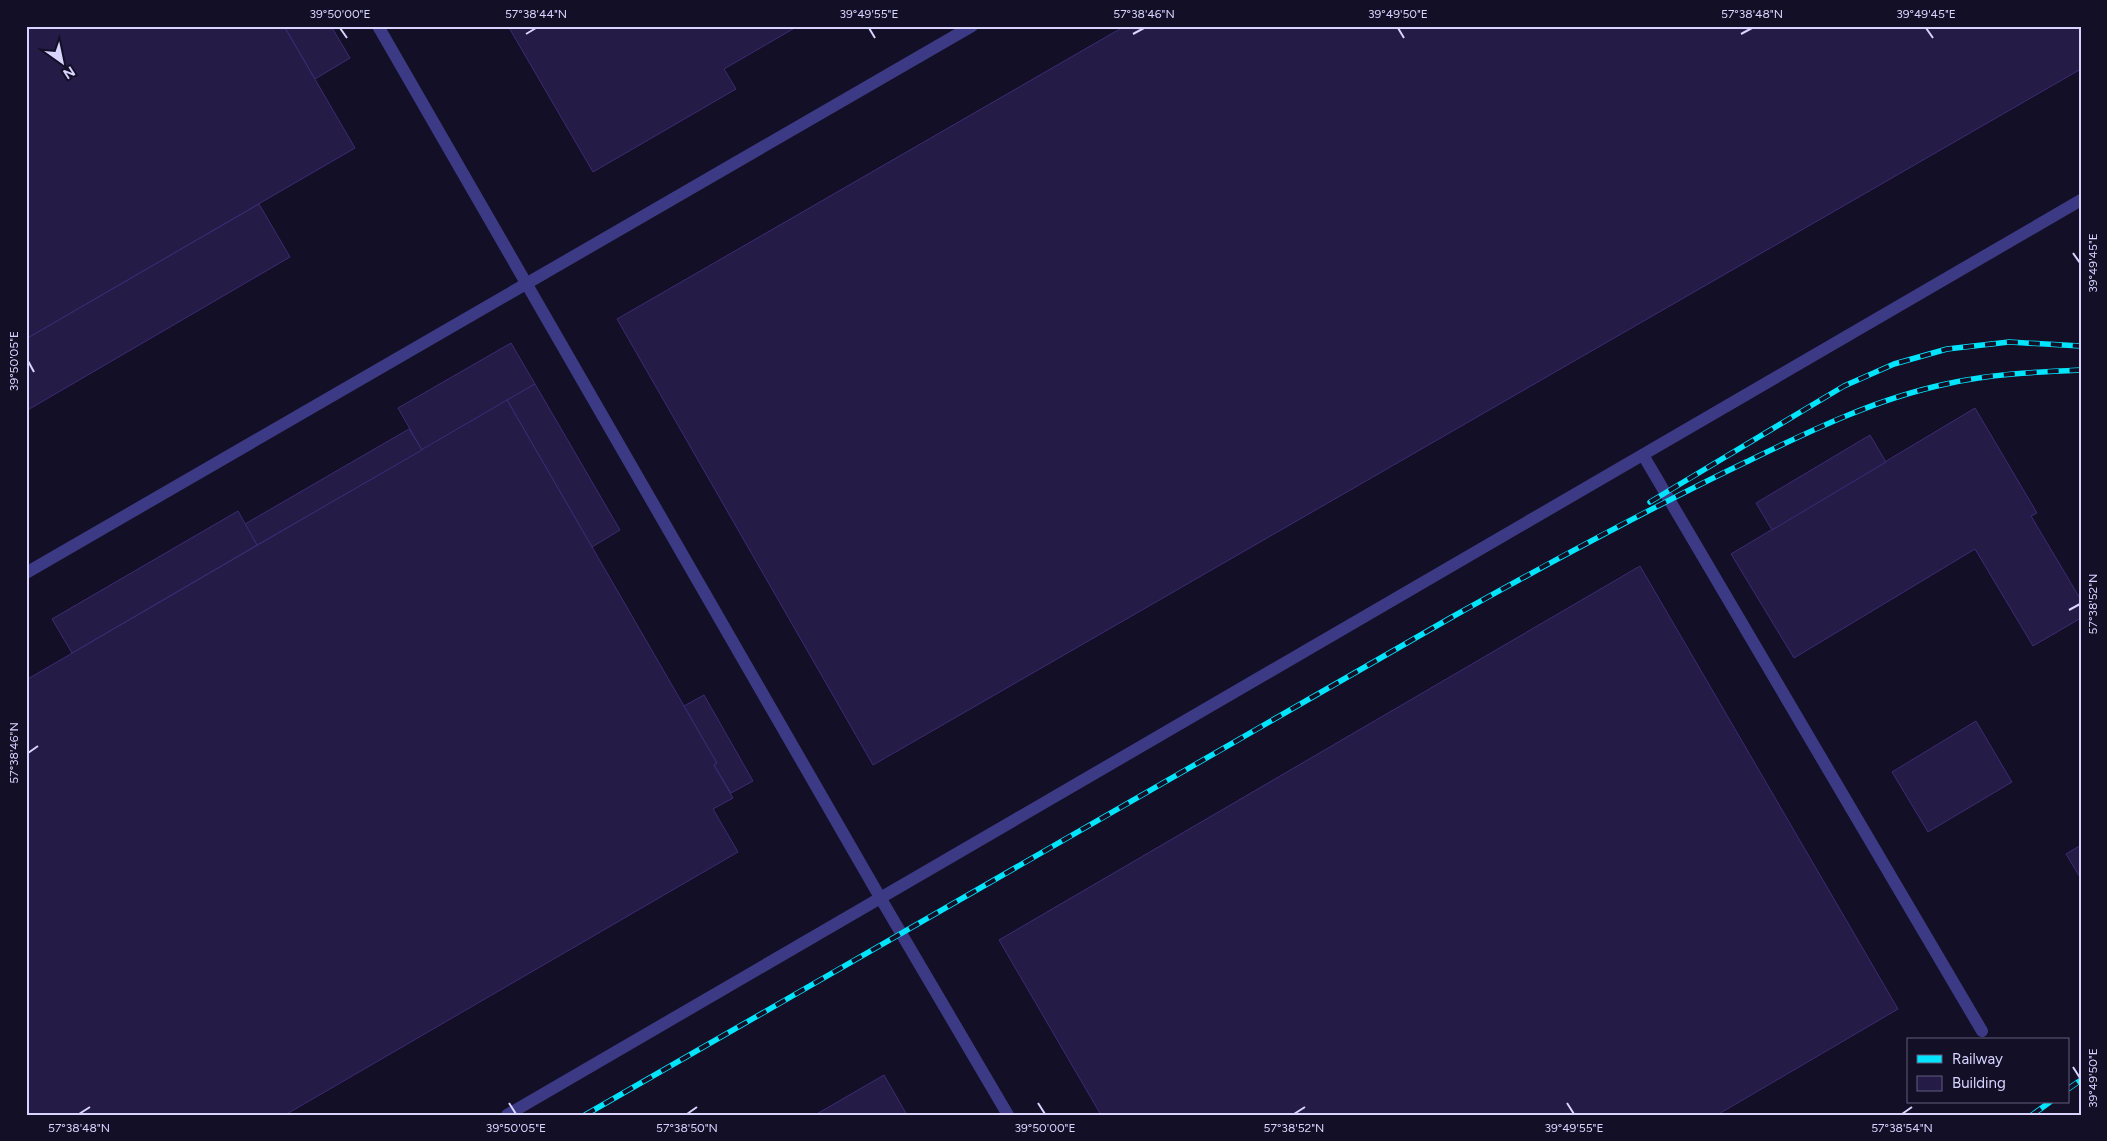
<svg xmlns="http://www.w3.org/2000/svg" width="2107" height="1141" viewBox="0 0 2107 1141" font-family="Figtree,sans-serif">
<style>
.building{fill:#241b47;stroke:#3b2d73}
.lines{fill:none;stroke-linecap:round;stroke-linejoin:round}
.service{stroke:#3d3a85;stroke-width:12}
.rail-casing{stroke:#00e5ff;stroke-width:5.5}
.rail{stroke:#130f26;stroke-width:4;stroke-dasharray:11;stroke-linecap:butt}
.ticks{fill:none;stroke:#d9d4ff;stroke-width:2}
.neatline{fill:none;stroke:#d9d4ff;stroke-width:2}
.ticks-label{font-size:12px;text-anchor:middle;fill:#d9d4ff}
</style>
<rect width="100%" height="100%" fill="#130f26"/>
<!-- building -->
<g class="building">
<path d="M 26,26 L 284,26 L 355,148 L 26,339 Z"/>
<path d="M 284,26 L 331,26 L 350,58 L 315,79 Z"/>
<path d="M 508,26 L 798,26 L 724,69 L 736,89 L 593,172 Z"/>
<path d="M 1125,26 L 2081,26 L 2081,69 L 873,765 L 617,319 Z"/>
<path d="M 259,204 L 290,257 L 26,411 L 26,339 Z"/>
<path d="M 511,343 L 535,384 L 422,450 L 398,408 Z"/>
<path d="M 535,384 L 620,530 L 592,547 L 507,400 Z"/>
<path d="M 507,400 L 717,763 L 714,765 L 733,798 L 713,809 L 738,852 L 285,1115 L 26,1115 L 26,680 Z"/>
<path d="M 1975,408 L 2037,513 L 2031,516 L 2081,600 L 2081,618 L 2033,646 L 1975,549 L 1794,658 L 1731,554 Z"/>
<path d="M 409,429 L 422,450 L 257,545 L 245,524 Z"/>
<path d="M 1870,435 L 1886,462 L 1772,530 L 1756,503 Z"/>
<path d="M 238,511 L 257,545 L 72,653 L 52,619 Z"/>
<path d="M 1640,566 L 1898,1009 L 1717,1115 L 1101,1115 L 999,940 Z"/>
<path d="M 704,695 L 753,781 L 731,793 L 714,765 L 717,763 L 684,706 Z"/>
<path d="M 1976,721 L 2012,782 L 1928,832 L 1892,772 Z"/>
<path d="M 2081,845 L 2081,879 L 2066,854 Z"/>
<path d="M 884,1075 L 907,1115 L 815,1115 Z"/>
</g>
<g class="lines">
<!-- service -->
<g class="service">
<path d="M 378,26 L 881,899 L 1008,1115"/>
<path d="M 1643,455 L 1982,1031"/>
<path d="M 26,573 L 972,26"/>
<path d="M 507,1115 L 2081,200"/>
</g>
<defs>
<g id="rail">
<path d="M 1650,502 L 1844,386 L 1894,364 L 1947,349 L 2009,342 L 2081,346"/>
<path d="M 2068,1089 L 2081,1080"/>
<path d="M 585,1115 L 1452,617 C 1549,563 1646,510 1746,462 C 1810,431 1875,399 1946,384 C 1990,374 2035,372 2081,370"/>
<path d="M 2032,1115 L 2050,1102"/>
</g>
</defs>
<!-- rail casing -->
<use href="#rail" class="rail-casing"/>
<!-- rail -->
<use href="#rail" class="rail"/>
</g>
<!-- ticks -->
<path class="ticks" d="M 340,28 L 347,38M 869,28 L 875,38M 1398,28 L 1404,38M 1926,28 L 1933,38M 526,34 L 536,28M 1133,34 L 1144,28M 1741,34 L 1752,28M 2073,253 L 2080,263M 28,361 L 34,372M 2069,610 L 2080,604M 28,753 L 38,746M 2073,1067 L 2080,1078M 509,1103 L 516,1114M 1038,1103 L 1045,1114M 1567,1103 L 1574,1114M 79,1114 L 90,1107M 687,1114 L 697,1107M 1294,1114 L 1305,1107M 1902,1114 L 1912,1107"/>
<!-- border -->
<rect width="2107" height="1141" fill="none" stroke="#130f26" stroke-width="55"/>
<!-- legend -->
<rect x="1907" y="1038" width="162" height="65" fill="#130f26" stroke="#625e7d"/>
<rect x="1917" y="1055" width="25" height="8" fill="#00e5ff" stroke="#625e7d"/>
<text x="1952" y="1064" font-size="15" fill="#d9d4ff">Railway</text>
<rect x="1917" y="1076" width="25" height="15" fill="#241b47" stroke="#625e7d"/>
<text x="1952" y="1088" font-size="15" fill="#d9d4ff">Building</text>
<!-- north arrow -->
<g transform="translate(62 62) rotate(147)" stroke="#130f26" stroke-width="4" paint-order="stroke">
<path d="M0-4L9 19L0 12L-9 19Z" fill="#d9d4ff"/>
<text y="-8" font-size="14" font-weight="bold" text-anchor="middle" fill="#d9d4ff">N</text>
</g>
<rect x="28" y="28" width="2052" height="1086" class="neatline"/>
<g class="ticks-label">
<text x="340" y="18">39°50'00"E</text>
<text x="536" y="18">57°38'44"N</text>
<text x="869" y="18">39°49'55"E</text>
<text x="1144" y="18">57°38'46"N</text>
<text x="1398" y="18">39°49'50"E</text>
<text x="1752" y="18">57°38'48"N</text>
<text x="1926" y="18">39°49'45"E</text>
<text transform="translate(2093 263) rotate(-90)" y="4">39°49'45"E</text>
<text transform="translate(14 361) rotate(-90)" y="4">39°50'05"E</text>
<text transform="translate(2093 604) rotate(-90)" y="4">57°38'52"N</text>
<text transform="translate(14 753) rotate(-90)" y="4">57°38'46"N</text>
<text transform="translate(2093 1078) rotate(-90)" y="4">39°49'50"E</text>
<text x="79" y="1132">57°38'48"N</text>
<text x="516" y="1132">39°50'05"E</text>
<text x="687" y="1132">57°38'50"N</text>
<text x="1045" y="1132">39°50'00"E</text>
<text x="1294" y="1132">57°38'52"N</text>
<text x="1574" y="1132">39°49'55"E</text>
<text x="1902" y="1132">57°38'54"N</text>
</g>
</svg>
